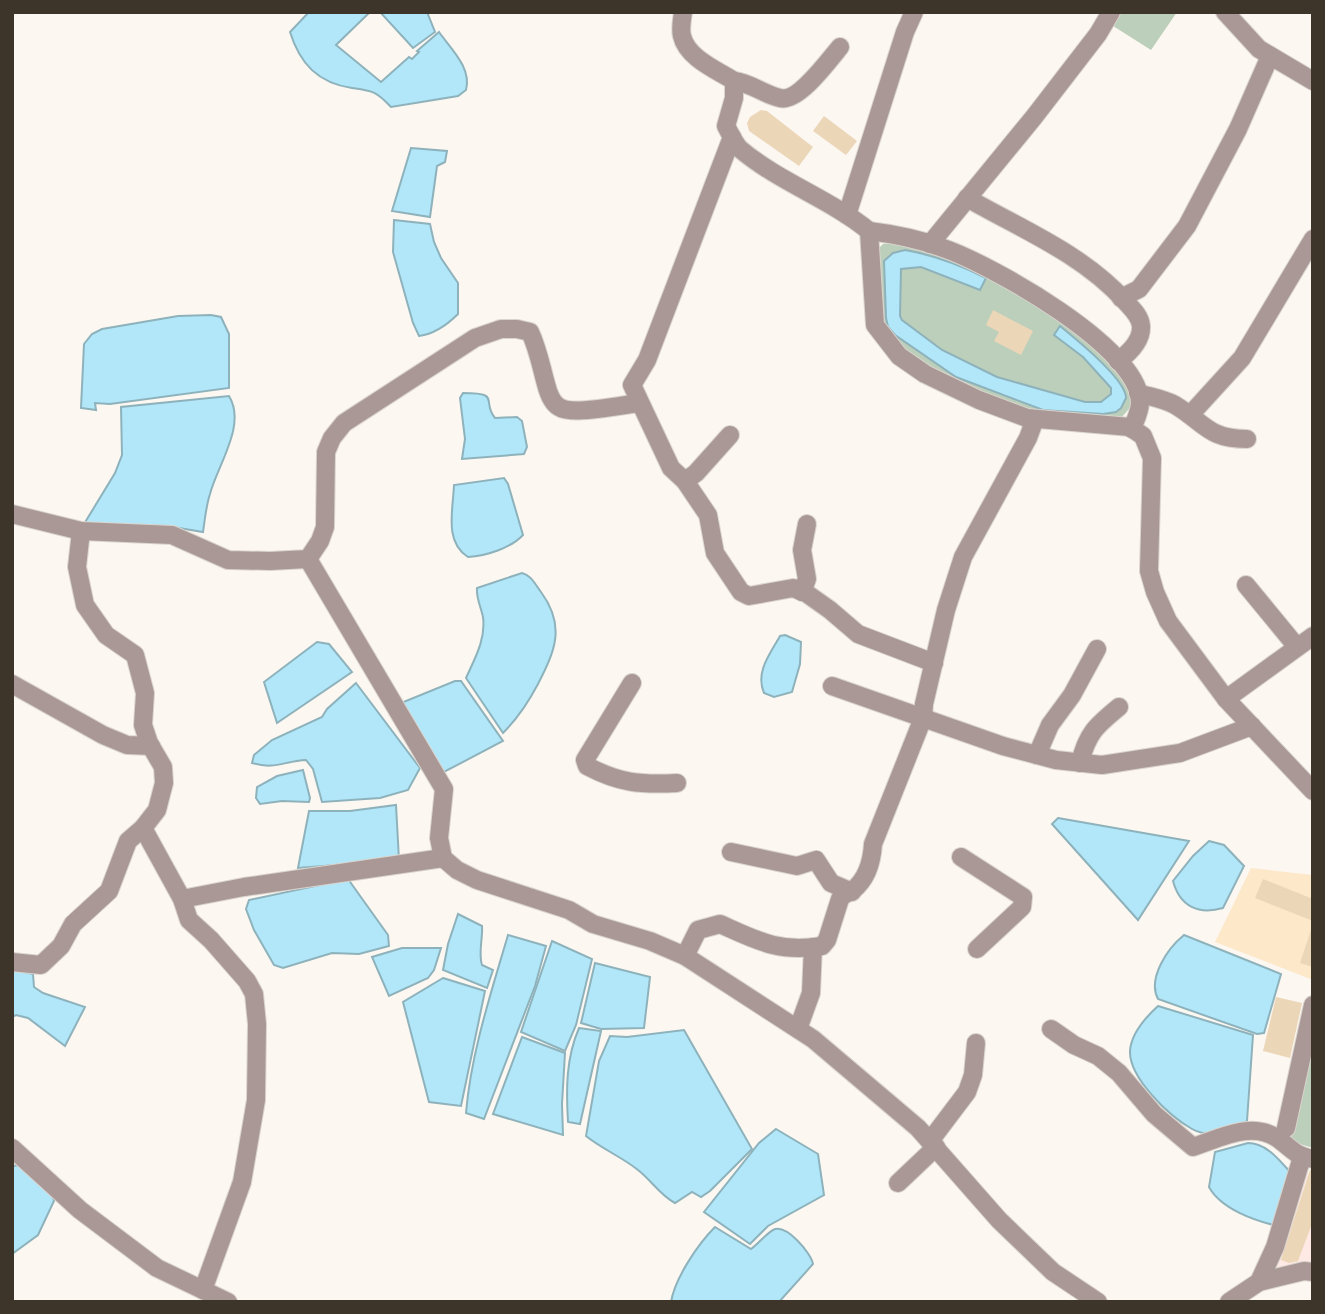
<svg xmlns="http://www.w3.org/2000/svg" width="1325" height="1314" viewBox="0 0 1325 1314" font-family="Lora,serif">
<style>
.built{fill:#fde8ca}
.education{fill:#fee9e4}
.green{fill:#bbcfba}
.water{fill:#b1e7f9;stroke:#8eb2bb;stroke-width:2}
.building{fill:#ecd6b8}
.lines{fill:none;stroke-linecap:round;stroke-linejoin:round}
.minor-casing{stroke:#dad4cd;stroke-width:20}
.minor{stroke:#a99896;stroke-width:18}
</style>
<rect width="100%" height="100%" fill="#fcf7f1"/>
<!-- built -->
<path class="built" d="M 1251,868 L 1313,875 L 1313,980 L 1215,942 Z"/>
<!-- education -->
<path class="education" d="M 1303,1172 L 1313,1176 L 1313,1266 L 1267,1275 Z"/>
<!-- green -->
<g class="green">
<path d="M 1116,12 L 1177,12 L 1151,50 L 1110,24 Z"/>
<path d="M 896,242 L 931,248 L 1017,289 L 1093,346 L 1123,376 L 1134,403 L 1122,417 L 1109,420 C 1083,417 1054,418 1029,411 C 999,403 901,360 888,334 C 877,309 880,276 879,248 L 883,244 Z"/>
<path d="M 1313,1006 L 1313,1148 L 1283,1139 Z"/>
</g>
<!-- water -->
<g class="water">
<path d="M 309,12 L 370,12 L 336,45 L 381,82 L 409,57 L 412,59 L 419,52 L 417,51 L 439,32 C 451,49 472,68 466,90 L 458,96 L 391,107 C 376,91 373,91 352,88 C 318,83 300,64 290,32 Z"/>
<path d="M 380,12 L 427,12 L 435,32 L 413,48 Z"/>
<path d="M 411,148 L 447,151 L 445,162 L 437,166 L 430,217 L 392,211 Z"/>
<path d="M 394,220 L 430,224 L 434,242 L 441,258 L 458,283 L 458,314 C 447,325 434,334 419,336 L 413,323 L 393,252 Z"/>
<path d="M 905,250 C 934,255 960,265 986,278 L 980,290 L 921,267 L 901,269 L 900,316 L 902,320 L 942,350 L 997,377 L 1085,402 L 1101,402 L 1111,394 L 1111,388 L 1083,357 L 1054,335 L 1060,326 C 1076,339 1126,379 1126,398 L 1121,408 L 1116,412 L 1103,414 L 1043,410 L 956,377 L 895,335 L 888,327 L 886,318 L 884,261 L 893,253 Z"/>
<path d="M 211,315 L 221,317 L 229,334 L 229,388 L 110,404 L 95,403 L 96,410 L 81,408 L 84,344 L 92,334 L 102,329 L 178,316 Z"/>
<path d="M 463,393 C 502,393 481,401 495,418 L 517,417 L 522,421 L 527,447 L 524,454 L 462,459 L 465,439 L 460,398 Z"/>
<path d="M 229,396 C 247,425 217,466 210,494 C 206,506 205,519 203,532 L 167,526 L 84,524 L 115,473 L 122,455 L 121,407 Z"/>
<path d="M 504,478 L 508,484 L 523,535 C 511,548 486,556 468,557 C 444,542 453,510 454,485 Z"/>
<path d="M 522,573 C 531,575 535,584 541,592 C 566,626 555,651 538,684 C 528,703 518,718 503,733 L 466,678 C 475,658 486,639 483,617 C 481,607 476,598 477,588 Z"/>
<path d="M 785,635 L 801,642 L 800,664 L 792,692 L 774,697 L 764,693 C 755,672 770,654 780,636 Z"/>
<path d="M 317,642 L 329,644 L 352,672 L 277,723 L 264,682 Z"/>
<path d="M 455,681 L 461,681 L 503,741 L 442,773 L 401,703 Z"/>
<path d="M 356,683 L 420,768 L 408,790 L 380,798 L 322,802 L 313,769 L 306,760 C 284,761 275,770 252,763 L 254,755 L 272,740 L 322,717 L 327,709 Z"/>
<path d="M 303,770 L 310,798 L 309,802 L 282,801 L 260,804 L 256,798 L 257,787 L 277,776 Z"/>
<path d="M 396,805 L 399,860 L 298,868 L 309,811 L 350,811 Z"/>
<path d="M 1058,818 L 1189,841 L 1138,920 L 1052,824 Z"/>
<path d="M 1209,841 L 1224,845 L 1244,866 L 1223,908 C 1199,915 1180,907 1173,881 L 1193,856 Z"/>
<path d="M 348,879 L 388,935 L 389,946 L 359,954 L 332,953 L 283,968 L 274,965 L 254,930 L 246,909 L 249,900 Z"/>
<path d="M 458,914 L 482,926 C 483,938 478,953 482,965 L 493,970 L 487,988 L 443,970 L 448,944 Z"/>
<path d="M 508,935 L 546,946 L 535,986 L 484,1119 L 466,1113 C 471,1053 491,993 508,935 Z"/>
<path d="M 1184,935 L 1281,974 L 1264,1033 L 1257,1034 L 1158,999 C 1147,978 1168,948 1184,935 Z"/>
<path d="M 552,941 L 592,959 L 576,1025 L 565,1051 L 521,1032 Z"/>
<path d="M 402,948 L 441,948 L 434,970 L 428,978 L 389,996 L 372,957 Z"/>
<path d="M 595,963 L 650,977 L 644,1028 L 601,1029 L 581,1023 Z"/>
<path d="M 12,969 L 33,974 L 34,987 L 43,993 L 85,1007 L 65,1046 L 28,1018 L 16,1015 L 12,1017 Z"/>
<path d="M 443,978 L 485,991 L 461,1106 L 429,1102 L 403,1002 Z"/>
<path d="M 1158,1006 L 1253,1035 L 1247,1121 C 1234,1134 1208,1138 1192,1129 C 1169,1116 1129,1078 1130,1051 C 1131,1034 1146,1017 1158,1006 Z"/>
<path d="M 579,1028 L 601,1031 L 580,1124 L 568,1122 C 566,1089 566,1058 579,1028 Z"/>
<path d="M 684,1030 L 752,1149 L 710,1191 L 701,1197 L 692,1192 L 675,1203 C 660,1195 651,1180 638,1170 C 622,1157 602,1149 586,1136 L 599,1061 L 610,1036 L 627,1037 Z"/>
<path d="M 522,1037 L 565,1053 L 562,1104 L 563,1135 L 493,1114 Z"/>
<path d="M 776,1129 L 818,1154 L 824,1195 L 768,1226 L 750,1244 L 704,1212 L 759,1143 Z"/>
<path d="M 1248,1143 C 1268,1143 1281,1163 1294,1176 L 1278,1226 C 1255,1221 1221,1209 1209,1187 L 1215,1152 Z"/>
<path d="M 21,1165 L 52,1194 L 54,1201 L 38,1235 L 12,1254 L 12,1166 Z"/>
<path d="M 715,1227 L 751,1249 C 758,1244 767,1233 773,1230 C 786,1223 811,1253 813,1264 L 779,1302 L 671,1302 C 675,1278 698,1244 715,1227 Z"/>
</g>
<!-- building -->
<g class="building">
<path d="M 761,110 L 767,111 L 813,147 L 799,166 L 749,131 L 747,123 L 750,117 Z"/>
<path d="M 824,116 L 857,141 L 846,155 L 813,131 Z"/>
<path d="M 993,310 L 1033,331 L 1021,355 L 994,341 L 999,332 L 986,325 Z"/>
<path d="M 1263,879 L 1313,899 L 1313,921 L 1255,898 Z"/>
<path d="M 1311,930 L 1313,930 L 1313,967 L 1300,963 Z"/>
<path d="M 1276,997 L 1302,1003 L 1290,1058 L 1263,1051 Z"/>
<path d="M 1310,1170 L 1313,1170 L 1313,1221 L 1298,1261 L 1289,1263 L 1281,1260 Z"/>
</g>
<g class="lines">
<defs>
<g id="minor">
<path d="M 683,12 C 682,20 680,29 682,36 C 687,58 717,70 734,81 L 734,98 L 726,126 C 730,133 734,143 740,149 C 779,182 830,199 869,231 L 875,325 L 899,356 L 925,374 L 979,400 L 1027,418 L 1130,427 L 1143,436 L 1152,458 L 1149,571 L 1155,592 L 1168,621 L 1226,699 L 1313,791"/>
<path d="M 1225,12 L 1259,49 L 1313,81"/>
<path d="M 734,81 C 751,83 763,94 780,98 C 798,103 829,60 840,47"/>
<path d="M 732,137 L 647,360 L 632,385 L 671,468 L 685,481 L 708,515 L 715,553 L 741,592 L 749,596 L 793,588 L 806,593 L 830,610 L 858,634 L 934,663"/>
<path d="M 967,198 C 1021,229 1081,253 1124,300 C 1131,308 1140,315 1141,326 C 1142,341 1129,353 1118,361"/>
<path d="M 847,215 L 905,32 L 914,12"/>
<path d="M 869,231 C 894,234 919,239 943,248 C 990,264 1141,348 1140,403 C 1140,411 1135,421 1132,429"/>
<path d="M 930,244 L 1034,117 L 1098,34 L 1111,12"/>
<path d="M 1121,298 L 1139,289 L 1187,226 L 1238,129 L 1270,56"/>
<path d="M 1138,393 C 1151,397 1164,399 1175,405 C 1205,423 1208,439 1247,439"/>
<path d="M 1190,415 L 1242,358 L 1313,239"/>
<path d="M 685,481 L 696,473 L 730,435"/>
<path d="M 12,514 L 81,531 L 172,535 L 228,560 L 270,561 L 308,559 L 320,541 L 325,527 L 326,452 L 332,438 L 344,423 L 475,338 L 501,329 L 517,329 L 530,332 C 538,349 541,366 546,384 C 548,392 552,403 559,407 C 572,416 622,405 639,403"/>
<path d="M 308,559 L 444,789 L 439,838 L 443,858 L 457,870 L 477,880 L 569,910 L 593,924 L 650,941 L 685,956 L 813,1039 L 918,1128 L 999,1220 L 1053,1272 L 1098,1302"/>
<path d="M 1246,585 L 1297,647"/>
<path d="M 802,592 L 807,579 L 802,550 L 807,524"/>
<path d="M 632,683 L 585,760 L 587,766 C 619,783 640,785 677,783"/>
<path d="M 12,684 L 103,735 L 127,745 L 151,746"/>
<path d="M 832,686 L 1003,746 L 1056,760 L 1102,765 L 1180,753 L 1252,726"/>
<path d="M 1226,699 L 1313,636"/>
<path d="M 1037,755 L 1050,725 L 1072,695 L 1097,649"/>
<path d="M 1080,763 C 1087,733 1097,725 1119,707"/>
<path d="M 143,828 L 182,899 L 189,920 L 211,940 L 247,981 L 254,994 L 257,1024 L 256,1100 L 242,1182 L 203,1290"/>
<path d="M 731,852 L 797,866 L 816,860 L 831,883 L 852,892"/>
<path d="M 961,857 L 1023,897 L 1022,907 L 977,949"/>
<path d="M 182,899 L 244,887 L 443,858"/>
<path d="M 685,956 L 698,930 L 720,924 C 758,941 779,953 822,946 L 827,940 L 840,899 C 844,893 848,894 853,890 C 867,879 872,860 873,844 L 923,718 L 924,704 L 946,610 L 963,557 L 1028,438 L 1035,419"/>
<path d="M 12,962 L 41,965 L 61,946 L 73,924 L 109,891 L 128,841 L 143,828 L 157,810 L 164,783 L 163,767 L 149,743 L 143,725 L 145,693 L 135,655 L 106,635 L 85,605 L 77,567 L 81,531"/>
<path d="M 798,1029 L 811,993 L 813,947"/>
<path d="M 1051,1029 L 1074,1045 L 1098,1056 L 1119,1073 L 1154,1114 L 1193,1147 C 1221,1138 1254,1119 1281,1141 C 1293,1150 1296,1156 1313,1159"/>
<path d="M 1286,1128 L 1313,1005"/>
<path d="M 930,1141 L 967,1092 L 973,1075 L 976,1043"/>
<path d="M 12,1148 L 80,1210 L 157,1268 L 228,1302"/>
<path d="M 898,1183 L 936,1147"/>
<path d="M 1259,1282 L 1275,1247 L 1302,1157"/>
<path d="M 1229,1302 L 1259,1282 L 1304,1271 L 1313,1272"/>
</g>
</defs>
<!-- minor casing -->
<use href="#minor" class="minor-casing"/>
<!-- minor -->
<use href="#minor" class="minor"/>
</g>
<!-- border -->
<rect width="1325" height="1314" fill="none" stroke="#3d3529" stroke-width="28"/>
</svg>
